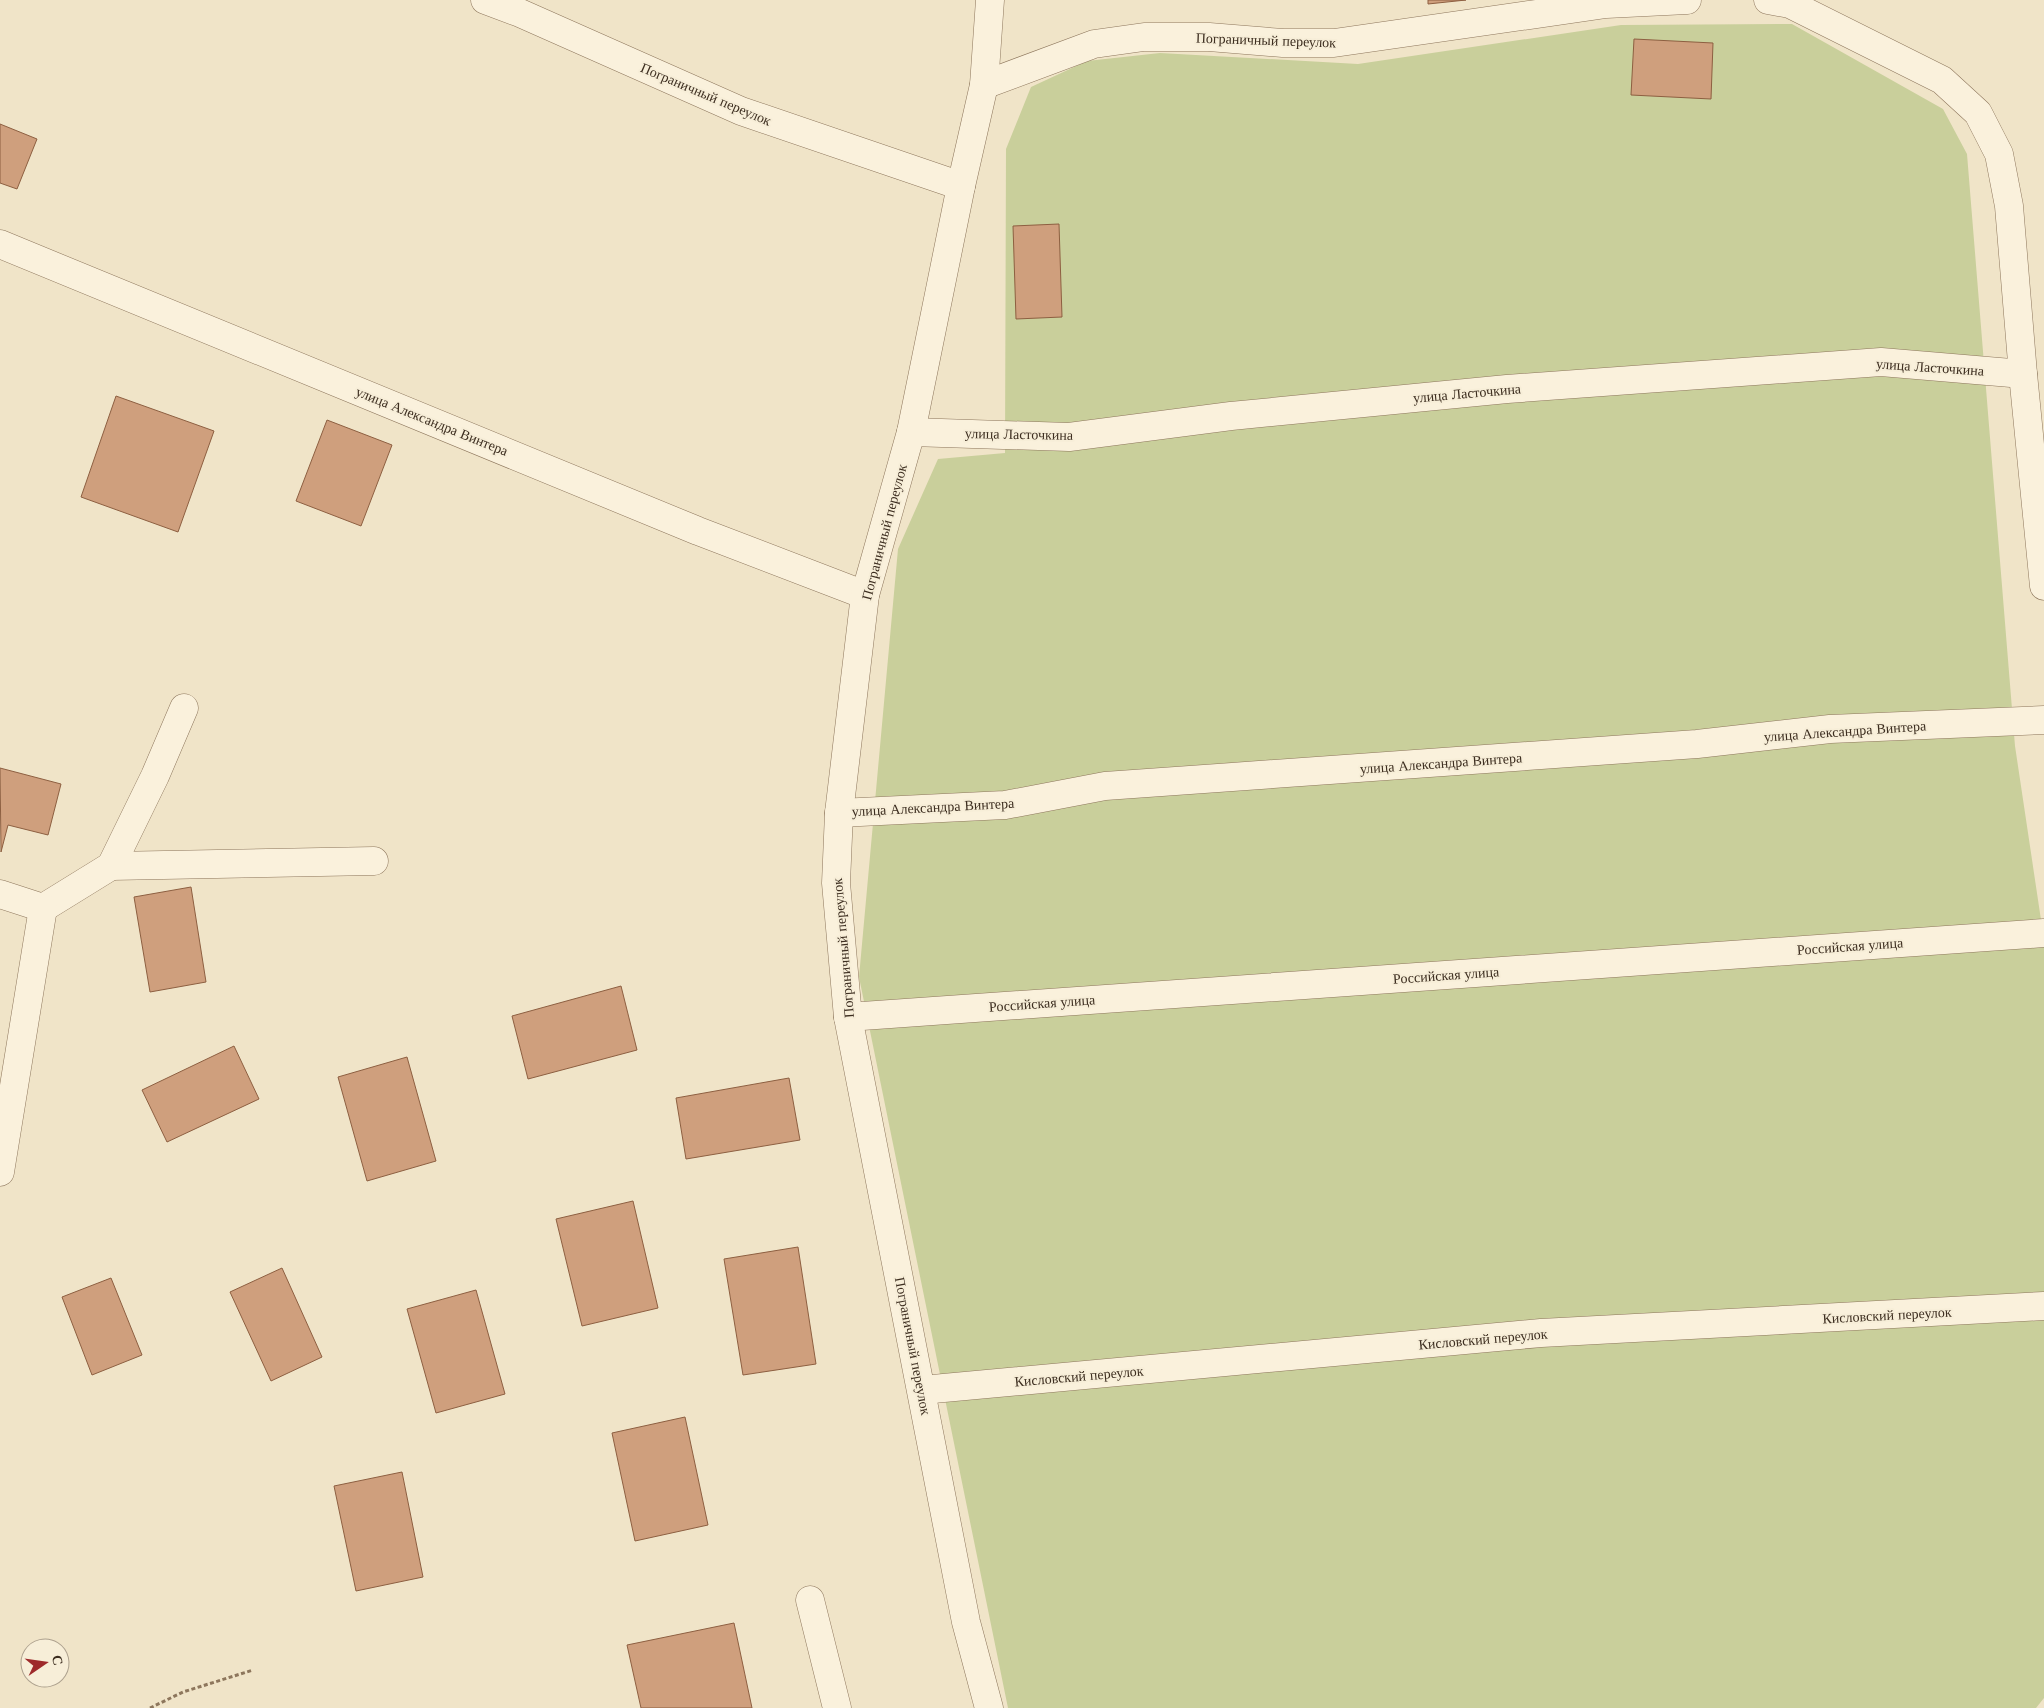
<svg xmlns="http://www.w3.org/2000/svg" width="2044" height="1708" viewBox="0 0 2044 1708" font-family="'Libre Baskerville',serif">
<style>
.green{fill:#c9cf9b}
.building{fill:#cf9f7d;stroke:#8d5f41}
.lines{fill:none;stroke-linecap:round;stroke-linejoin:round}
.minor-casing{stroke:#8d765c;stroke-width:29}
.path{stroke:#8d765c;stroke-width:3;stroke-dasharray:4 2.5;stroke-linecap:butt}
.minor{stroke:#faf1dc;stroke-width:28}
.labels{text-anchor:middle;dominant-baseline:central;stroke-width:4;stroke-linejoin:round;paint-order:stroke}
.street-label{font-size:14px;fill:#3d2e20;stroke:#f7eed8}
</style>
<rect width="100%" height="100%" fill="#f0e4c8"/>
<!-- green -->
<path class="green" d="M 1792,24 L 1943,109 L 1967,154 L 2015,746 L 2044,940 L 2044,1698 L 2036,1708 L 1008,1708 L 859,977 L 898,549 L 938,459 L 1005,453 L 1006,149 L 1031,87 L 1087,61 L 1160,53 L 1358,64 L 1621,25 Z"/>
<!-- building -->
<g class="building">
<path d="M 1428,0 L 1466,0 L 1428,4 Z"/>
<path d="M 1634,39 L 1713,43 L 1711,99 L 1631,95 Z"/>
<path d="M 0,124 L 37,139 L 17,189 L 0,183 Z"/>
<path d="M 1059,224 L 1062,317 L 1016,319 L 1013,226 Z"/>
<path d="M 116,396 L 214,431 L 178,532 L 81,497 Z"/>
<path d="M 327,420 L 392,445 L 361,526 L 296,501 Z"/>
<path d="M 0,768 L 61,784 L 48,835 L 8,825 L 1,852 Z"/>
<path d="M 191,887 L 206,982 L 150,992 L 134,897 Z"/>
<path d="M 621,986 L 637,1050 L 528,1079 L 512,1016 Z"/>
<path d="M 234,1046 L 259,1099 L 167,1142 L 142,1090 Z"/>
<path d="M 407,1057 L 436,1161 L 367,1181 L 338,1077 Z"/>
<path d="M 789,1078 L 800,1140 L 686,1159 L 676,1098 Z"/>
<path d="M 633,1201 L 658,1308 L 582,1326 L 556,1219 Z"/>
<path d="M 798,1247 L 816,1364 L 743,1375 L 724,1259 Z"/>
<path d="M 282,1268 L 322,1357 L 271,1381 L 230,1292 Z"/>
<path d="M 111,1278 L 142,1355 L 92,1375 L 62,1297 Z"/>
<path d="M 476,1290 L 505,1394 L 436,1413 L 407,1309 Z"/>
<path d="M 685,1417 L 708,1525 L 635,1541 L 612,1433 Z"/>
<path d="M 402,1472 L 423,1577 L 356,1591 L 334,1486 Z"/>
<path d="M 734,1623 L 752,1708 L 641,1708 L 627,1645 Z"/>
</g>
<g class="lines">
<defs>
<g id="minor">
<path d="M 485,0 L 520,13 L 741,111 L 961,186"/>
<path d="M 1768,0 L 1790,4 L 1942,80 L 1978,113 L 1999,154 L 2009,206 L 2023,374 L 2044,586"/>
<path d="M 984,85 L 1094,44 L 1144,37 L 1209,37 L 1283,43 L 1334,43 L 1606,4 L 1687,0"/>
<path d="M 0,244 L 698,531 L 865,595"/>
<path d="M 911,432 L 1069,437 L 1231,416 L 1507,389 L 1881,362 L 2023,374"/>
<path d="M 839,813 L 1005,805 L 1105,786 L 1697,744 L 1830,729 L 2044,720"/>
<path d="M 111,866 L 374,861"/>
<path d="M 111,866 L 155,776 L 184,708"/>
<path d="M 0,894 L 43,908 L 111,866"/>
<path d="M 848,1017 L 2044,933"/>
<path d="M 0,1172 L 43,908"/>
<path d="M 922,1390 L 1541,1333 L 2044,1306"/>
<path d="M 810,1600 L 837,1708"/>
<path d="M 989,1708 L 966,1622 L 848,1017 L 836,883 L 839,813 L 865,595 L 911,432 L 961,186 L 984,85 L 990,0"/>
</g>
</defs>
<!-- minor casing -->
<use href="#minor" class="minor-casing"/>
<!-- path -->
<path class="path" d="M 150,1708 L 183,1692 L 253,1670"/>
<!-- minor -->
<use href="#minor" class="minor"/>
</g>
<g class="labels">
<!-- street labels -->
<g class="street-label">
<text transform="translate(1266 40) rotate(2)">Пограничный переулок</text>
<text transform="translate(706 94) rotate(23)">Пограничный переулок</text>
<text transform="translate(1930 367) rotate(4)">улица Ласточкина</text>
<text transform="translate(1467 393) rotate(-5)">улица Ласточкина</text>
<text transform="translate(432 421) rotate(22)">улица Александра Винтера</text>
<text transform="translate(1019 434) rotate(1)">улица Ласточкина</text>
<text transform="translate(884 532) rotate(-75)">Пограничный переулок</text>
<text transform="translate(1845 731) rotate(-4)">улица Александра Винтера</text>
<text transform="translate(1441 763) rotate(-4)">улица Александра Винтера</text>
<text transform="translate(933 807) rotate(-3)">улица Александра Винтера</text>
<text transform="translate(1850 946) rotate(-4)">Российская улица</text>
<text transform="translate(843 948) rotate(-95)">Пограничный переулок</text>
<text transform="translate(1446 975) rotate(-4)">Российская улица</text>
<text transform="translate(1042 1003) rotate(-4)">Российская улица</text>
<text transform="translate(1887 1315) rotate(-3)">Кисловский переулок</text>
<text transform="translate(1483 1339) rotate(-5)">Кисловский переулок</text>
<text transform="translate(913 1346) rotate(79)">Пограничный переулок</text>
<text transform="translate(1079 1376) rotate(-5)">Кисловский переулок</text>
</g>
</g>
<!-- north arrow -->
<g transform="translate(45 1663) rotate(77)"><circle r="24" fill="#f7eed8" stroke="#ada18e"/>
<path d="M0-4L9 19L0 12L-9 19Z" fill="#9e2a2b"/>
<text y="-8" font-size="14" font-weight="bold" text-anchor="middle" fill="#3d2e20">С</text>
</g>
</svg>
